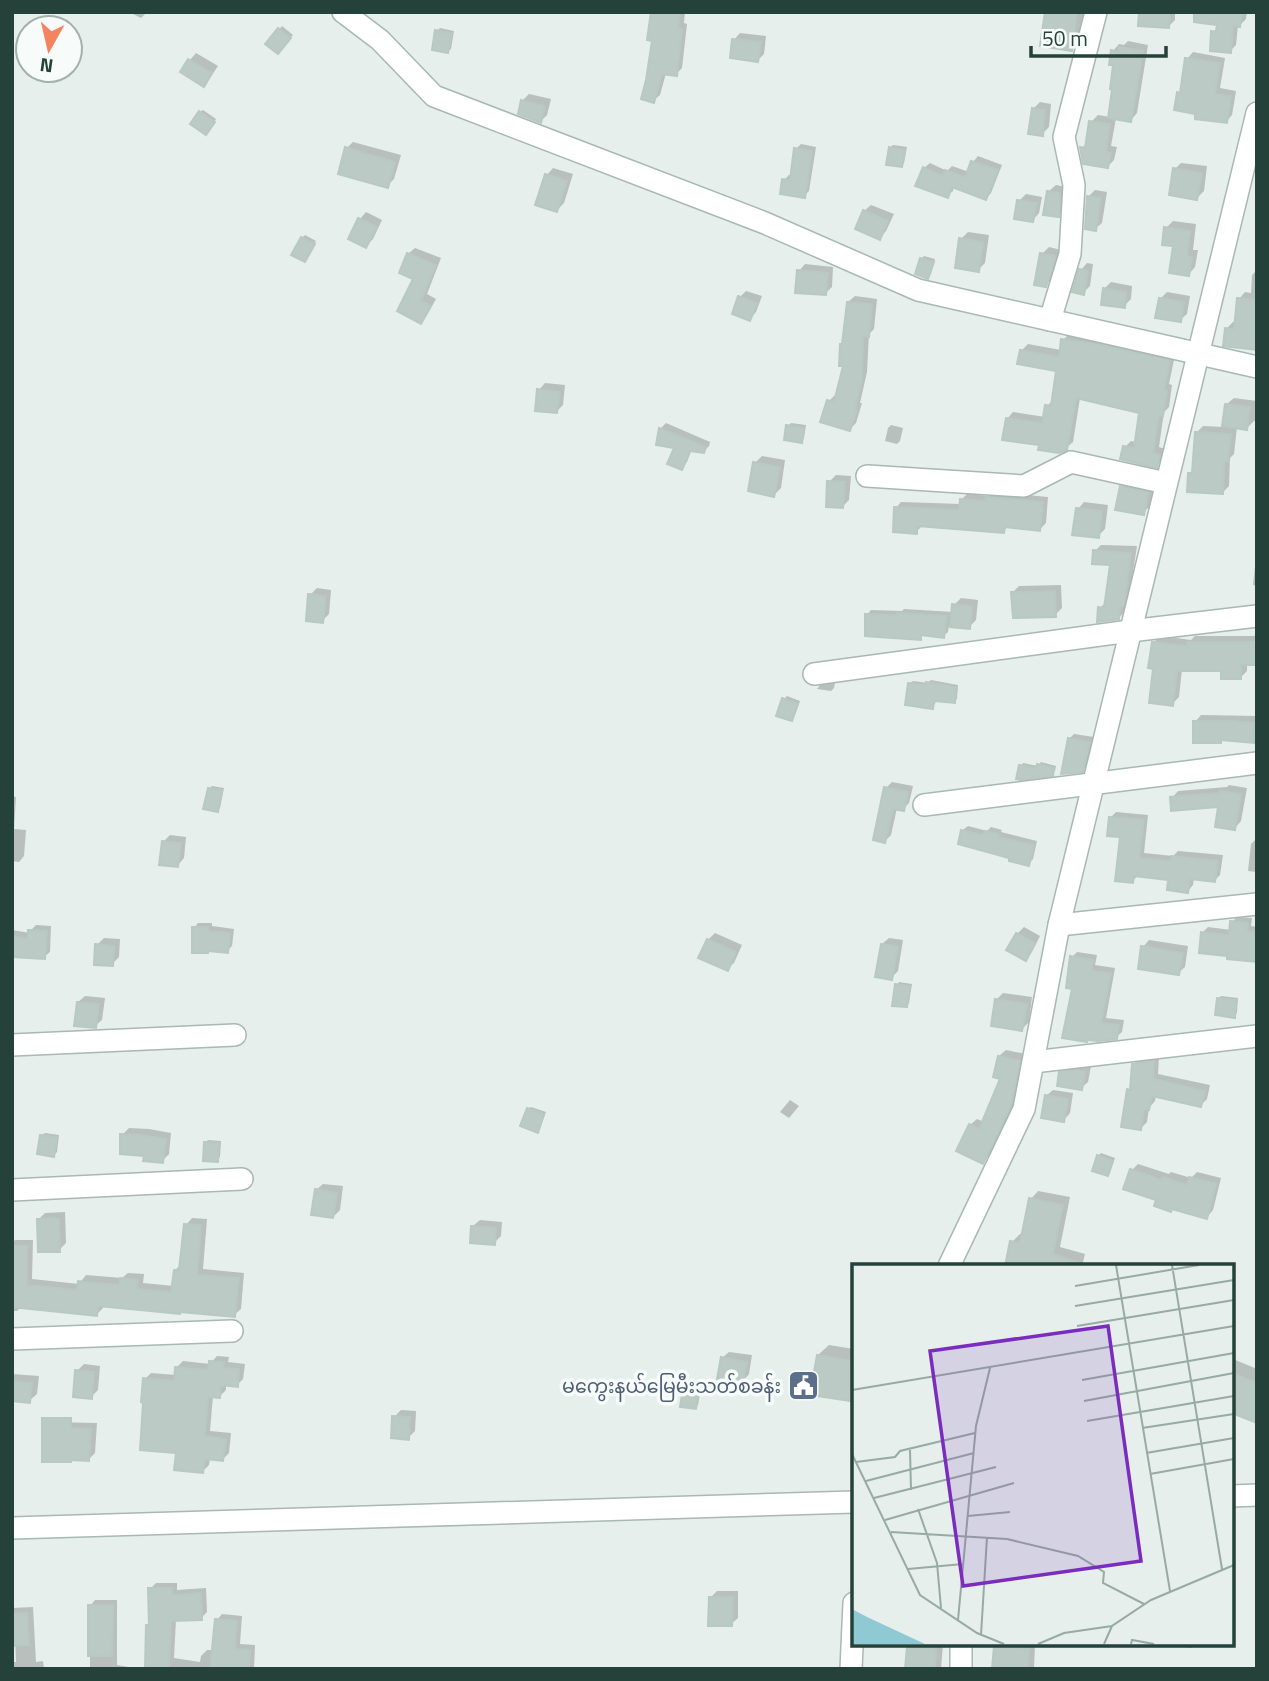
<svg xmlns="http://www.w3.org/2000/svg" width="1269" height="1681" viewBox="0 0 1269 1681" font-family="'Titillium Web','Noto Sans Myanmar',sans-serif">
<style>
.shadow{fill:#0003}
.building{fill:#bbcac4;stroke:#b8c9c2;stroke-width:2}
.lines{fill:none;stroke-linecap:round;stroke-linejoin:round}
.minor-casing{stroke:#a8b8b2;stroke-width:24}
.minor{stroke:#fff;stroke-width:21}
.labels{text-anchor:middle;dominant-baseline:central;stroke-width:7;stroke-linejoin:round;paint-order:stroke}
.service-label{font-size:19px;fill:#4e5e75;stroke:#f7fbf9;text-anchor:end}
.inset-road{fill:none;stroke:#98aaa4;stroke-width:2}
.view{fill:#7b2cbf;fill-opacity:0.15;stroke:#7b2cbf;stroke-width:3.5}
.inset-edge{fill:none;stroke:#24423a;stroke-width:3.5}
</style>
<rect width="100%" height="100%" fill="#e6efeb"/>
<!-- shadow -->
<g class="shadow">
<path d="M 129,12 L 147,12 L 141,18 Z"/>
<path d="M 652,12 L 685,12 L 684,23 L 687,24 L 682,68 L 676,74 L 666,73 L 660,95 L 653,101 Z"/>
<path d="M 1046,12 L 1085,12 L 1082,38 L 1071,49 Z"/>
<path d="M 1140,12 L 1175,12 L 1175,20 L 1168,27 Z"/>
<path d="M 1220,12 L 1247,12 L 1246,19 L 1240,25 L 1238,25 L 1236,45 L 1230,51 L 1213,32 L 1218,27 Z"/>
<path d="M 282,26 L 293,35 L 278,52 L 268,44 Z"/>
<path d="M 440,28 L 454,31 L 451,49 L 448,51 L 437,31 Z"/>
<path d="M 740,33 L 766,36 L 764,54 L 758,60 L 734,40 Z"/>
<path d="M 1128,41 L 1148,45 L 1137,113 L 1131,120 L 1116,118 L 1111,146 L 1117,147 L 1114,160 L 1108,166 L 1082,148 L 1088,142 L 1091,122 L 1098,115 L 1110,117 L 1115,64 L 1113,51 L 1119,44 L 1124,45 Z"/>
<path d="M 1193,52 L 1225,58 L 1220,88 L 1236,91 L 1232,115 L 1226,122 L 1197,113 L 1179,93 L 1182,90 L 1187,59 Z"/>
<path d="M 196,53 L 218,66 L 210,78 L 204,84 L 183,72 L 190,60 Z"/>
<path d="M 529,94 L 551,99 L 547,115 L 541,121 L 522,101 Z"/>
<path d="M 1040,102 L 1051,104 L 1049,127 L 1042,134 L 1033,109 Z"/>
<path d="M 203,110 L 216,119 L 209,130 L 200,112 Z"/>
<path d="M 353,142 L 401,155 L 394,179 L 387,186 L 347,148 Z"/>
<path d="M 801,144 L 816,147 L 809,191 L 804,196 L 784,180 L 789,175 L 792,175 L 796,149 Z"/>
<path d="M 893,145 L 907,147 L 904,163 L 901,166 L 891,147 Z"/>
<path d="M 978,156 L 1002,165 L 991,193 L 986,198 L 954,186 L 953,191 L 947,196 L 924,168 L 930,163 L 947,171 L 952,166 L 969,172 L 973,162 Z"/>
<path d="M 1181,163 L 1207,166 L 1204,191 L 1197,198 L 1175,169 Z"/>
<path d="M 553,168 L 573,174 L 564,203 L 557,210 L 547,175 Z"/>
<path d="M 1056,185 L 1066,187 L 1065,209 L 1058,216 L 1049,191 Z"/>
<path d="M 1095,190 L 1107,192 L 1102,223 L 1095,229 L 1088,197 Z"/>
<path d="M 1026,194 L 1042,197 L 1039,213 L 1033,220 L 1019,201 Z"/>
<path d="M 871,205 L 894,214 L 886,231 L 880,238 L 864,211 Z"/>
<path d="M 366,212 L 382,220 L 373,239 L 366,246 L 350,238 L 360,219 Z"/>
<path d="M 1173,221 L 1196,224 L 1193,250 L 1198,250 L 1195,267 L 1189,274 L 1166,228 Z"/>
<path d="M 968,232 L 989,235 L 985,263 L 978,270 L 961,239 Z"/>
<path d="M 305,235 L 316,241 L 307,257 L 302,238 Z"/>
<path d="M 1049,247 L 1061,250 L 1052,278 L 1046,285 L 1042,254 Z"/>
<path d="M 415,248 L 441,258 L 427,294 L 436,299 L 427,315 L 421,322 L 416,278 L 408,254 Z"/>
<path d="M 924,256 L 935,259 L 931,274 L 928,277 L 921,259 Z"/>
<path d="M 1087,263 L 1093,264 L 1090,286 L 1083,293 L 1081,270 Z"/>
<path d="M 805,264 L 833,267 L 832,287 L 825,294 L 799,271 Z"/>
<path d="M 1257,270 L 1257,348 L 1226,329 L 1233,322 L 1236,322 L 1239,299 L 1245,292 L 1251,293 L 1252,275 Z"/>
<path d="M 1111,282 L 1132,286 L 1131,299 L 1124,306 L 1104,289 Z"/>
<path d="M 746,291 L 762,296 L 756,312 L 750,319 L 740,297 Z"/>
<path d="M 1167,292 L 1190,296 L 1187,314 L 1180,320 L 1160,299 Z"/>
<path d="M 855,296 L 877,299 L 874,329 L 869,334 L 867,372 L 860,403 L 862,403 L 856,423 L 850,429 L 829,401 L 835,395 L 837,396 L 845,364 L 848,302 Z"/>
<path d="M 1069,334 L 1175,355 L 1169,384 L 1172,385 L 1169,407 L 1164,412 L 1159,447 L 1165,449 L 1163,459 L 1156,466 L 1125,447 L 1131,441 L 1136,442 L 1141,412 L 1080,398 L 1073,442 L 1066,448 L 1041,443 L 1007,419 L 1013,412 L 1045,417 L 1047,406 L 1054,399 L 1058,370 L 1021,351 L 1028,344 L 1061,350 L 1063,340 Z"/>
<path d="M 545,383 L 565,385 L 563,405 L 557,411 L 539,390 Z"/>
<path d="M 1234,398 L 1257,401 L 1257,421 L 1254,421 L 1247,428 L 1237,427 L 1234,454 L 1230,458 L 1229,486 L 1222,493 L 1190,473 L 1194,470 L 1197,432 L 1203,426 L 1224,427 L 1227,404 Z"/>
<path d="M 666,423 L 710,442 L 709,446 L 704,451 L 692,449 L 687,462 L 682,468 L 676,447 L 660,429 Z"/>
<path d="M 791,423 L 806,425 L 804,438 L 802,441 L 788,426 Z"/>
<path d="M 891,425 L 903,428 L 900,441 L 897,444 L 885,441 L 888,428 Z"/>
<path d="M 762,456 L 785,460 L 781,488 L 774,495 L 755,463 Z"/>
<path d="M 836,475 L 851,476 L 849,500 L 842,507 L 829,482 Z"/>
<path d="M 1128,480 L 1154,486 L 1150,506 L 1143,513 L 1121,487 Z"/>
<path d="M 993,492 L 1048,497 L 1046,523 L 1040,529 L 1008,526 L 1003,531 L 922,526 L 916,532 L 896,508 L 901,502 L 961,504 L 961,500 L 967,494 L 989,496 Z"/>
<path d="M 1084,502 L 1108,505 L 1105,529 L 1098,536 L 1078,509 Z"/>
<path d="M 1101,545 L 1137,546 L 1129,598 L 1126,601 L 1125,611 L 1119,618 L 1100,608 L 1106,602 L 1112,563 L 1095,551 Z"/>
<path d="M 1257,548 L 1257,586 L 1253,585 Z"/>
<path d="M 1061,585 L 1062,608 L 1055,615 L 1012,593 L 1019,586 Z"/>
<path d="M 317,588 L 331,590 L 329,614 L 322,621 L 310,595 Z"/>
<path d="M 961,598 L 978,600 L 976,620 L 969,627 L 949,625 L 948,632 L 943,636 L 925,633 L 920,638 L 867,615 L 871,610 L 902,611 L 904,609 L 953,612 L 954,605 Z"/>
<path d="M 1257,634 L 1257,663 L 1247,663 L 1247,671 L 1240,678 L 1223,670 L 1182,669 L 1179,697 L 1172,704 L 1155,667 L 1154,642 L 1161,636 L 1191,640 L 1195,636 L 1254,636 Z"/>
<path d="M 931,680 L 958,685 L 957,699 L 954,701 L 936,700 L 935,704 L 932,707 L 910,683 L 913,681 L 928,683 Z"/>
<path d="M 835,683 L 834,688 L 831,691 L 817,689 L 820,685 Z"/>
<path d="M 787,696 L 800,701 L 794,717 L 791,719 L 784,699 Z"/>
<path d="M 1201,715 L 1257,716 L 1257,742 L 1223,738 L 1220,741 L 1195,722 Z"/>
<path d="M 1074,734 L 1094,737 L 1088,765 L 1082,770 L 1069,739 Z"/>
<path d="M 1041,762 L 1056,766 L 1055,771 L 1052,774 L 1021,766 L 1023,763 L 1038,766 Z"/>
<path d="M 892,782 L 913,786 L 909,803 L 903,809 L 897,808 L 891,835 L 885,841 L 886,788 Z"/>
<path d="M 1229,785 L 1247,788 L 1241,821 L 1235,828 L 1220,805 L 1172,798 L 1178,791 L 1227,787 Z"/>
<path d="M 212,786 L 224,788 L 220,808 L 217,810 L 209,789 Z"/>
<path d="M 12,796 L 16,797 L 14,829 L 26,830 L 24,856 L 19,862 L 12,861 Z"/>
<path d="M 1116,812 L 1148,815 L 1144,853 L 1173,856 L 1178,851 L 1223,855 L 1220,875 L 1214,881 L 1194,878 L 1193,885 L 1188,891 L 1170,879 L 1139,875 L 1132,881 L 1121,835 L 1110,818 Z"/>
<path d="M 968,826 L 987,831 L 991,827 L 1002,830 L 1001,832 L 1037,841 L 1033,859 L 1028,864 L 1011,857 L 963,830 Z"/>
<path d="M 170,835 L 186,837 L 184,858 L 178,865 L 163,842 Z"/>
<path d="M 1257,838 L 1257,872 L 1248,871 L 1251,844 Z"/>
<path d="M 1237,917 L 1252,918 L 1251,926 L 1257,927 L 1257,960 L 1202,933 L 1208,927 L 1231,930 L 1232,922 Z"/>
<path d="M 198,923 L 212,923 L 212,926 L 234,929 L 232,946 L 227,951 L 194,928 Z"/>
<path d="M 36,925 L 51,926 L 50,952 L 44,957 L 12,951 L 12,930 L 30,933 L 30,931 Z"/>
<path d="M 1024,927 L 1040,936 L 1032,952 L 1025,959 L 1017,934 Z"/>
<path d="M 715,933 L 742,945 L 734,963 L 727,969 L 701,957 L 708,940 Z"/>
<path d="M 104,938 L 120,939 L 119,957 L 112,964 L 97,945 Z"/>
<path d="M 889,938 L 903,940 L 898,971 L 891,978 L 882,944 Z"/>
<path d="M 1149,940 L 1188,946 L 1185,967 L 1178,973 L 1143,947 Z"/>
<path d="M 1077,952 L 1097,955 L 1095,965 L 1115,968 L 1106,1018 L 1124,1020 L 1122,1032 L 1116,1037 L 1098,1039 L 1074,987 L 1072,957 Z"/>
<path d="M 899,982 L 912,984 L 909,1003 L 907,1006 L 897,985 Z"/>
<path d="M 1003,993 L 1032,997 L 1029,1022 L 1022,1029 L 996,1000 Z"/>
<path d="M 85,996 L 105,998 L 102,1020 L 95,1026 L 78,1002 Z"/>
<path d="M 1221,996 L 1238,998 L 1237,1013 L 1234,1016 L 1218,999 Z"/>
<path d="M 1006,1050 L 1026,1054 L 1017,1097 L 989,1155 L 983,1162 L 970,1125 L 977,1119 L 984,1122 L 1003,1078 L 999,1056 Z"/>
<path d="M 1159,1056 L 1158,1074 L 1210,1085 L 1207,1099 L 1201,1105 L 1156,1095 L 1155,1101 L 1149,1108 L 1147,1122 L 1141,1128 L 1129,1090 L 1132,1087 L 1134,1064 L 1140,1058 Z"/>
<path d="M 1068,1066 L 1091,1066 L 1088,1082 L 1081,1088 L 1061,1073 Z"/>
<path d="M 1053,1090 L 1073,1093 L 1070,1113 L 1064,1120 L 1046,1096 Z"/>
<path d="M 790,1100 L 799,1106 L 789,1118 L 780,1112 Z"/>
<path d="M 531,1107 L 546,1112 L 540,1128 L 537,1131 L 528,1109 Z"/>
<path d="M 129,1128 L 149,1129 L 171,1133 L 169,1154 L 162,1161 L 145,1154 L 122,1135 Z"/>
<path d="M 45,1133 L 59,1135 L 57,1152 L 54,1155 L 42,1135 Z"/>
<path d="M 208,1140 L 221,1141 L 220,1157 L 217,1160 L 205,1143 Z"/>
<path d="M 1101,1153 L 1115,1158 L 1110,1171 L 1107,1174 L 1098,1156 Z"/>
<path d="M 1138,1164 L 1169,1174 L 1171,1172 L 1191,1178 L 1197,1172 L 1221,1178 L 1213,1210 L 1207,1217 L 1158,1199 L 1132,1170 Z"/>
<path d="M 323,1184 L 343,1186 L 340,1210 L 333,1217 L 316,1190 Z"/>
<path d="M 1038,1191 L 1070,1197 L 1060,1247 L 1085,1254 L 1082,1266 L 1007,1266 L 1012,1242 L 1020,1234 L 1023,1234 L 1031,1199 Z"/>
<path d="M 65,1212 L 66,1243 L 59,1250 L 39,1219 L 45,1213 Z"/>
<path d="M 192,1218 L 207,1219 L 203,1269 L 244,1273 L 241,1309 L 234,1315 L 104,1305 L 103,1308 L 97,1314 L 22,1306 L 17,1311 L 12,1311 L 12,1243 L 15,1240 L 33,1240 L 32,1279 L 79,1284 L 86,1275 L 122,1278 L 128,1273 L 144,1274 L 143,1283 L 174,1286 L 175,1270 L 182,1264 L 186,1225 Z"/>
<path d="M 480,1220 L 502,1222 L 501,1236 L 494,1243 L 473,1226 Z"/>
<path d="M 829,1345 L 854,1349 L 854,1396 L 851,1400 L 818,1355 Z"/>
<path d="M 729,1352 L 752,1355 L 749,1374 L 743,1381 L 722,1358 Z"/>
<path d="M 217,1356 L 229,1357 L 228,1362 L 245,1364 L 243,1379 L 237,1385 L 226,1384 L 226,1390 L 220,1396 L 213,1396 L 210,1431 L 231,1433 L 229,1453 L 223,1459 L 210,1458 L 209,1465 L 203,1471 L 178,1451 L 145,1379 L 151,1373 L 176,1375 L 177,1367 L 183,1361 L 210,1364 Z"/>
<path d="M 1233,1359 L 1257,1369 L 1257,1421 L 1232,1411 Z"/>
<path d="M 84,1364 L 100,1366 L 98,1390 L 91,1397 L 77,1371 Z"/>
<path d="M 12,1374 L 39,1376 L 37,1394 L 29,1401 L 12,1399 Z"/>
<path d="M 687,1386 L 701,1388 L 698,1405 L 695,1408 L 684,1389 Z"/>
<path d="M 401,1410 L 416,1411 L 415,1431 L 408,1438 L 394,1417 Z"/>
<path d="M 50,1422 L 97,1423 L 95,1453 L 88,1460 Z"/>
<path d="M 156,1583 L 177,1583 L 177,1590 L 206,1588 L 207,1612 L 201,1618 L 176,1619 L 174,1658 L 200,1662 L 201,1656 L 207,1650 L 213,1650 L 217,1620 L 222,1614 L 242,1616 L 240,1644 L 255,1645 L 254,1669 L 146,1669 L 148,1626 L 150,1624 L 150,1589 Z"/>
<path d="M 717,1591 L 738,1591 L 738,1618 L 731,1624 L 710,1598 Z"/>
<path d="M 95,1600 L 117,1600 L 117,1665 L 140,1669 L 90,1669 L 90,1606 Z"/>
<path d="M 33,1607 L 36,1662 L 43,1661 L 44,1669 L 12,1669 L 12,1662 L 16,1662 L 15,1637 L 12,1637 L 12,1608 Z"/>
<path d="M 909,1644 L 943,1644 L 941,1669 L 907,1669 Z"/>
<path d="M 998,1644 L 1035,1644 L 1034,1669 L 994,1669 L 995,1647 Z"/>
<path d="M 1161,1644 L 1196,1644 L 1192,1648 Z"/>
</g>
<!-- building -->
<g class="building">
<path d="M 651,12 L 680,12 L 678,29 L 682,29 L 677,76 L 662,74 L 654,103 L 641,99 L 646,80 L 652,41 L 647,40 Z"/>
<path d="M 1045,12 L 1077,12 L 1072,51 L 1040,46 Z"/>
<path d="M 1139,12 L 1170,12 L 1169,28 L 1138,26 Z"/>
<path d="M 1194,12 L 1242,12 L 1240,27 L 1233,26 L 1231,53 L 1210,51 L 1211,31 L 1216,32 L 1217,25 L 1194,22 Z"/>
<path d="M 278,28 L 291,38 L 278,54 L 265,44 Z"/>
<path d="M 435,30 L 452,33 L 448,53 L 432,50 Z"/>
<path d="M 732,39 L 761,42 L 758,62 L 730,58 Z"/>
<path d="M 1119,47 L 1143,51 L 1131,122 L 1108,118 L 1112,90 L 1110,89 L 1113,65 L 1109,65 L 1111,50 L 1119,52 Z"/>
<path d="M 1185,58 L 1220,63 L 1215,94 L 1231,96 L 1227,123 L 1195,119 L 1195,114 L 1174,110 L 1177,92 L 1180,93 Z"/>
<path d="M 188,59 L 212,73 L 204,87 L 180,72 Z"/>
<path d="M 521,100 L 545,106 L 541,123 L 518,114 Z"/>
<path d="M 1032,108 L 1045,110 L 1043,136 L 1028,134 Z"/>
<path d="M 199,111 L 215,122 L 206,135 L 190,124 Z"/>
<path d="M 1089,121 L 1110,124 L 1106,152 L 1111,153 L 1108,168 L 1083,164 L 1080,147 L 1085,148 Z"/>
<path d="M 345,147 L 395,162 L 388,188 L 338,174 Z"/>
<path d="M 889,147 L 905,150 L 902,167 L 886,165 Z"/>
<path d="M 794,148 L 812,151 L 805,198 L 780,194 L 782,179 L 790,180 Z"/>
<path d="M 971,161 L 998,170 L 986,200 L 952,187 L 948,198 L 915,186 L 923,167 L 943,176 L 945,170 L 965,177 Z"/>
<path d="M 1173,168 L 1202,173 L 1197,200 L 1169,195 Z"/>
<path d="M 545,174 L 567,181 L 557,212 L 535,205 Z"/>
<path d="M 1047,191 L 1060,193 L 1059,217 L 1043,215 Z"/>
<path d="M 1087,196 L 1101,198 L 1096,231 L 1085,229 Z"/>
<path d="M 1017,200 L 1037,203 L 1033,222 L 1014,219 Z"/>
<path d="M 863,210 L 888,221 L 880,240 L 855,229 Z"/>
<path d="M 358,218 L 377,227 L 366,248 L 348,239 Z"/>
<path d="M 1164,227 L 1190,231 L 1187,256 L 1192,257 L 1189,276 L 1169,273 L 1173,246 L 1162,245 Z"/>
<path d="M 301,237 L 315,244 L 305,262 L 291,255 Z"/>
<path d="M 959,238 L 983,242 L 979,272 L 955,268 Z"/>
<path d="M 407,253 L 436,265 L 421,301 L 431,306 L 421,324 L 397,311 L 413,279 L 399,273 Z"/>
<path d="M 1040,253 L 1056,256 L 1046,287 L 1034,285 Z"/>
<path d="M 920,258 L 934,262 L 928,279 L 915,274 Z"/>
<path d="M 1079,269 L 1088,271 L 1084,295 L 1072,292 Z"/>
<path d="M 797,270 L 828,273 L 826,295 L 795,293 Z"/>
<path d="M 1103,288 L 1126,292 L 1125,308 L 1101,305 Z"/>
<path d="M 738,296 L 757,303 L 750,321 L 732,314 Z"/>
<path d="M 1159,298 L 1184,302 L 1181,322 L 1155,318 Z"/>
<path d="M 1237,298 L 1257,300 L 1257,350 L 1223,346 L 1225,328 L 1234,329 Z"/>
<path d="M 847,302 L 872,304 L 869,337 L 863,336 L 862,380 L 855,409 L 857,410 L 850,431 L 820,422 L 827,400 L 834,402 L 843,366 L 839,366 L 840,344 L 842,344 Z"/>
<path d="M 1061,339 L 1106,346 L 1170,361 L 1164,390 L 1167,391 L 1163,416 L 1159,415 L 1153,453 L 1160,455 L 1157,468 L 1120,459 L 1123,446 L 1134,448 L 1139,413 L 1076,398 L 1067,450 L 1059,453 L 1038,450 L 1039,445 L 1002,440 L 1006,418 L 1042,423 L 1045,405 L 1051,406 L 1056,371 L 1017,364 L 1020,350 L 1059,357 Z"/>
<path d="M 537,389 L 560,392 L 557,413 L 535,411 Z"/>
<path d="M 1225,404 L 1250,407 L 1247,430 L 1222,426 Z"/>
<path d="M 786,425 L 804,428 L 802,443 L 784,440 Z"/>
<path d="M 659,428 L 706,447 L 704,453 L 690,451 L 682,470 L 667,464 L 674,448 L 656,445 Z"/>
<path d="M 1195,432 L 1231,434 L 1228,462 L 1224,462 L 1223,494 L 1187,492 L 1188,473 L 1192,473 Z"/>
<path d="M 753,462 L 780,467 L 774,497 L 748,491 Z"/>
<path d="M 827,481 L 845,482 L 843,508 L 826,507 Z"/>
<path d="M 1120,486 L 1148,492 L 1144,515 L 1115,510 Z"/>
<path d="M 986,497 L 1043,502 L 1040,531 L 1005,527 L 1004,533 L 917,526 L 917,534 L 893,532 L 894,507 L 959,510 L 960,499 L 985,501 Z"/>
<path d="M 1076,508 L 1102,511 L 1099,538 L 1072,535 Z"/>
<path d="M 1093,550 L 1131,553 L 1125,597 L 1123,606 L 1120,606 L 1119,619 L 1097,622 L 1098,607 L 1104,608 L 1110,565 L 1092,564 Z"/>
<path d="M 1055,591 L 1056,617 L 1013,618 L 1011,592 Z"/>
<path d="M 308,594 L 326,596 L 323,623 L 306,621 Z"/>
<path d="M 952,604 L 972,606 L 970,629 L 950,627 Z"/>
<path d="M 897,613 L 947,616 L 944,638 L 921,635 L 921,640 L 865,636 L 865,614 L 897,615 Z"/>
<path d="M 1152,642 L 1187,646 L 1187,642 L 1257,642 L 1257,665 L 1241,665 L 1241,679 L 1221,679 L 1221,671 L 1177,671 L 1173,706 L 1149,703 L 1153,669 L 1148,668 Z"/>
<path d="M 926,682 L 956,687 L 955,703 L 934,701 L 933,709 L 905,705 L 908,683 L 926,685 Z"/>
<path d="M 782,698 L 798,704 L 792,721 L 776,716 Z"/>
<path d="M 1193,721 L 1232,721 L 1256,723 L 1254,743 L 1221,740 L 1221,743 L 1193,743 Z"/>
<path d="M 1068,738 L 1090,742 L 1083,772 L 1061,774 Z"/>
<path d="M 1037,764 L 1054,768 L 1053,776 L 1020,780 L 1016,779 L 1019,765 L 1036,768 Z"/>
<path d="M 884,787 L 908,792 L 904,811 L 893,809 L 885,843 L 873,840 Z"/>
<path d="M 208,788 L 222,790 L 218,812 L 203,809 Z"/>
<path d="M 1220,791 L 1241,794 L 1235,830 L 1215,827 L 1218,807 L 1171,811 L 1170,797 L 1220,793 Z"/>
<path d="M 1109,817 L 1144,820 L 1139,858 L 1170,861 L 1171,856 L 1218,861 L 1215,882 L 1190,879 L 1188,893 L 1167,890 L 1168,880 L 1134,876 L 1133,883 L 1115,881 L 1120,837 L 1107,836 Z"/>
<path d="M 961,830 L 983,835 L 985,831 L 998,834 L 998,837 L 1034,845 L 1029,866 L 1009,861 L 1009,858 L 958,844 Z"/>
<path d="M 162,841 L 181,843 L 178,867 L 159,865 Z"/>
<path d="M 1230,921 L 1248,923 L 1247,931 L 1257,932 L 1257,962 L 1227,959 L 1227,956 L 1199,953 L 1201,932 L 1229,935 Z"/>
<path d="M 192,927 L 208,927 L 208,931 L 230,933 L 228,953 L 208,951 L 208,953 L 192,953 Z"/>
<path d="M 28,930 L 47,931 L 45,959 L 12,957 L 12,936 L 28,939 Z"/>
<path d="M 1016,933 L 1035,943 L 1026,961 L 1006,950 Z"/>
<path d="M 707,939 L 736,952 L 728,971 L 698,958 Z"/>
<path d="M 95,944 L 114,946 L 113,966 L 94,965 Z"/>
<path d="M 881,944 L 898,946 L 892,980 L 875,977 Z"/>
<path d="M 1141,946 L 1183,953 L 1179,975 L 1138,969 Z"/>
<path d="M 1070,956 L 1093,960 L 1091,971 L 1111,973 L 1101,1023 L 1119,1025 L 1117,1039 L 1098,1041 L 1087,1040 L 1087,1042 L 1062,1038 L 1072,989 L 1066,988 Z"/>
<path d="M 895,984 L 910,986 L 907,1007 L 892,1006 Z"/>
<path d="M 1217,998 L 1236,1000 L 1235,1018 L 1215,1015 Z"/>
<path d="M 995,999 L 1027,1004 L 1022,1031 L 991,1026 Z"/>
<path d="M 77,1002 L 99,1004 L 96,1028 L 74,1026 Z"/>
<path d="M 998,1056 L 1020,1061 L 1011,1105 L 983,1164 L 956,1151 L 969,1124 L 979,1129 L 1000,1079 L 993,1077 Z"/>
<path d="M 1154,1061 L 1153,1079 L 1205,1091 L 1201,1107 L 1152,1096 L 1149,1110 L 1144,1109 L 1141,1130 L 1121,1127 L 1127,1089 L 1130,1090 L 1132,1064 Z"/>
<path d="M 1076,1070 L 1085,1072 L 1082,1090 L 1057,1086 L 1059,1072 Z"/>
<path d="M 1045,1095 L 1068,1099 L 1064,1122 L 1041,1118 Z"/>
<path d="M 527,1108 L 544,1114 L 538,1133 L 520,1126 Z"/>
<path d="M 120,1134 L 141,1135 L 166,1139 L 163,1163 L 143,1161 L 144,1156 L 120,1154 Z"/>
<path d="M 40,1135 L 57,1137 L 54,1157 L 37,1154 Z"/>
<path d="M 204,1142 L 219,1143 L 218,1162 L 203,1161 Z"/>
<path d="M 1097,1155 L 1113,1161 L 1108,1176 L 1092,1171 Z"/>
<path d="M 1130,1169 L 1162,1180 L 1163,1177 L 1187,1185 L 1189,1177 L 1216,1184 L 1207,1219 L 1172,1209 L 1171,1212 L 1154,1206 L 1156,1200 L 1123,1189 Z"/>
<path d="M 315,1189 L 337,1193 L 333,1218 L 311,1215 Z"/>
<path d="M 1029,1198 L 1063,1205 L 1053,1254 L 1080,1263 L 1079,1266 L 1005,1266 L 1010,1241 L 1020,1243 Z"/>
<path d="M 59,1218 L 60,1252 L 38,1252 L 37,1219 Z"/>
<path d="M 184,1224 L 201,1225 L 197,1275 L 239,1278 L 235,1317 L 180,1312 L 180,1314 L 98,1306 L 97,1316 L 12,1307 L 12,1246 L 27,1246 L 27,1285 L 77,1290 L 78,1281 L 119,1285 L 120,1278 L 138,1280 L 137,1289 L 171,1292 L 174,1270 L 179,1270 Z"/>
<path d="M 471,1226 L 496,1228 L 495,1245 L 470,1243 Z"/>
<path d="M 817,1355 L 854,1361 L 854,1383 L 851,1401 L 810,1395 Z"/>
<path d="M 721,1357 L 747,1362 L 743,1383 L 717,1379 Z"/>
<path d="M 209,1361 L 224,1362 L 223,1368 L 239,1369 L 238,1387 L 221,1385 L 220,1398 L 208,1397 L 205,1436 L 226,1439 L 223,1461 L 205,1459 L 203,1473 L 174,1470 L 176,1453 L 140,1450 L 143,1403 L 141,1402 L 143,1378 L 174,1381 L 175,1367 L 208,1370 Z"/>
<path d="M 75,1370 L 94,1372 L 92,1399 L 73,1397 Z"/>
<path d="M 1232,1373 L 1257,1383 L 1257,1423 L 1232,1413 Z"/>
<path d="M 14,1381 L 32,1383 L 30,1403 L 12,1401 Z"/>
<path d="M 683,1388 L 699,1391 L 696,1409 L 680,1407 Z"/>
<path d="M 392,1416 L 410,1417 L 409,1440 L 391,1438 Z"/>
<path d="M 42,1418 L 71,1418 L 71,1428 L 91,1429 L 89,1461 L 71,1460 L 71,1462 L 42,1462 Z"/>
<path d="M 148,1588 L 172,1588 L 172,1595 L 201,1593 L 202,1620 L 171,1621 L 169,1669 L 145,1669 L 146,1625 L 149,1625 Z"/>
<path d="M 709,1597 L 733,1597 L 732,1626 L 708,1626 Z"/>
<path d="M 88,1605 L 113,1605 L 112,1656 L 88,1656 Z"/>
<path d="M 27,1613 L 29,1645 L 13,1646 L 12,1614 Z"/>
<path d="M 215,1619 L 237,1621 L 235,1649 L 250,1650 L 249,1669 L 210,1669 Z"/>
<path d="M 994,1646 L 1029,1649 L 1028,1669 L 992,1669 Z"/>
<path d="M 907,1647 L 936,1648 L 935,1669 L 905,1669 Z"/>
</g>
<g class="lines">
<defs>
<g id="minor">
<path d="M 343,12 L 380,40 L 434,96 L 765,223 L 918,290 L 1257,367"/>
<path d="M 1050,320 L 1070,254 L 1074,185 L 1064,137 L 1096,12"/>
<path d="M 867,476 L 1024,486 L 1071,462 L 1166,483"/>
<path d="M 814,674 L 1130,631 L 1257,616"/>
<path d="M 924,805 L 1257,763"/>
<path d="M 1059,925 L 1257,904"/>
<path d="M 12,1045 L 235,1035"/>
<path d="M 1033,1062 L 1257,1036"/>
<path d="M 12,1190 L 242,1179"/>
<path d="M 949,1266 L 1024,1109 L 1059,925 L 1257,113"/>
<path d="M 12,1339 L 232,1331"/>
<path d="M 1232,1496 L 1257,1495"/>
<path d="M 12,1528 L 854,1502"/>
<path d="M 851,1669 L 854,1603"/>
<path d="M 961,1669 L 961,1644"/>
</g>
</defs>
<!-- minor casing -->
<use href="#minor" class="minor-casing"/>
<!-- minor -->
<use href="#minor" class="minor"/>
</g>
<!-- icons -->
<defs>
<symbol id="civic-square" viewBox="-11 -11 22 22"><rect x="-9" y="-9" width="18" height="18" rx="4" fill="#5c6f8a" stroke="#f7fbf9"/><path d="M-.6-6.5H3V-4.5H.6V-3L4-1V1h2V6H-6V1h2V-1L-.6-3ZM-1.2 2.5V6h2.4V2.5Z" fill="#fff"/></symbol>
</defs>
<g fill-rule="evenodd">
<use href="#civic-square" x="786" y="1368" width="35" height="35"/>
</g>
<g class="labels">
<!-- service labels -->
<g class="service-label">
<text x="781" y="1385">မကွေးနယ်မြေမီးသတ်စခန်း</text>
</g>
</g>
<!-- overview -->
<g transform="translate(852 1264)">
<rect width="382" height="382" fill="#e6efeb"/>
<path d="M 0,345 L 15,353 L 73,380 L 0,380 Z" fill="#8ec9d4"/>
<path class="inset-road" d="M 264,1 L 318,327M 320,1 L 370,305M 223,22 L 347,1M 223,42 L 382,16M 225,62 L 382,36M 230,116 L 382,89M 0,126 L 382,62M 232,137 L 382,109M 235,157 L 382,132M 290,164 L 382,150M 58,186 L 59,226M 294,189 L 382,174M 0,190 L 68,331 L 125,369 L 152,380M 4,198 L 43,193 L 48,187 L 123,169M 298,210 L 382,195M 14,217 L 122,189M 22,234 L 144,203M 66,245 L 85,299 L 89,344M 116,252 L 158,248M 33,256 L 162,219M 39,268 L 155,275 L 226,292 L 252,308 L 251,319 L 292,340M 56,305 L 111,300M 106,356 L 124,162 L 138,104M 129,371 L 135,273M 186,380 L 212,369 L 260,362M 252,380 L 260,362 L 299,336 L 382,301M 279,380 L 280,376 L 302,380"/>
<path class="view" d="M 256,62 L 289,297 L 111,322 L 78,87 Z"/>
<rect width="382" height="382" class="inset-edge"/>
</g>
<!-- border -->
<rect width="1269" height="1681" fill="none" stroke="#24423a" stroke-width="28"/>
<!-- north arrow -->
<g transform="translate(49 49) rotate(188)"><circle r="33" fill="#f7fbf9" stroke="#a3b1ad" stroke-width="2"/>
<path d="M0-5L12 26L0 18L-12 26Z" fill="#f4845f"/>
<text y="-10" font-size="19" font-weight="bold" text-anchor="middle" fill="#24423a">N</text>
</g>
<!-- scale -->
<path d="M1031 46v10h135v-10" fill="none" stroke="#24423a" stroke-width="3.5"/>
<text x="1042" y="46" font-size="21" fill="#24423a" stroke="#f7fbf9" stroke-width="5" paint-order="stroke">50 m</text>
</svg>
